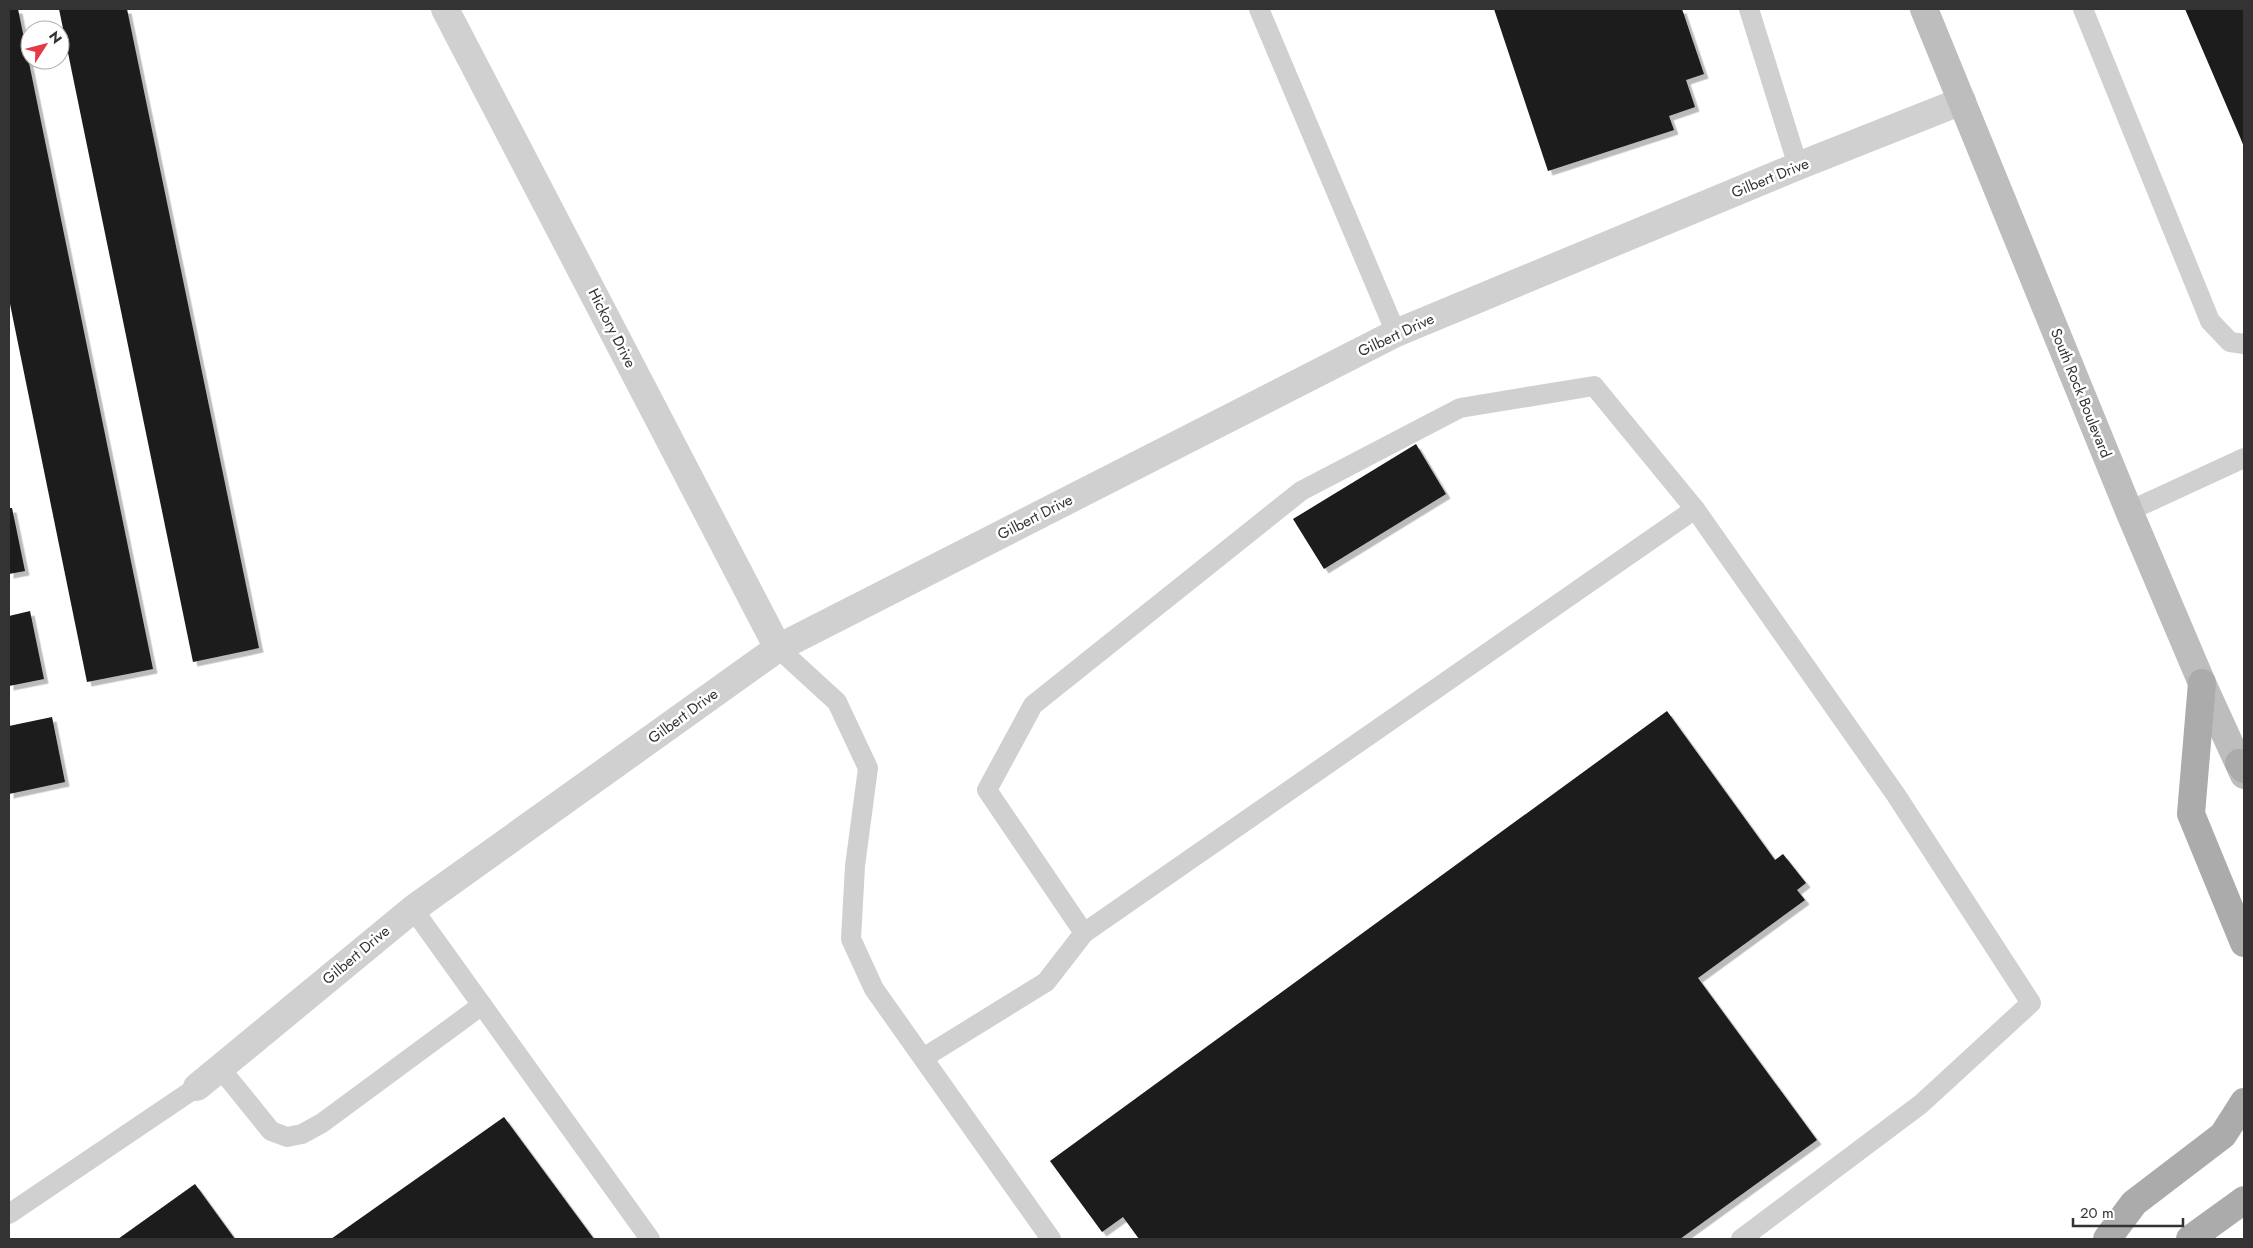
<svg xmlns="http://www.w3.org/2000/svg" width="2253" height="1248" viewBox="0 0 2253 1248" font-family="Jost,sans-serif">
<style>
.building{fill:#1a1a1a;filter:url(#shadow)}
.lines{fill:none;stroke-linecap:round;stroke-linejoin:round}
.service{stroke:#d0d0d0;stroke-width:20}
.minor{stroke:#d0d0d0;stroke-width:28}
.secondary{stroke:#bdbdbd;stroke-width:28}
.primary{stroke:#ababab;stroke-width:28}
.labels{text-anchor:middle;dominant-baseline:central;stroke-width:5;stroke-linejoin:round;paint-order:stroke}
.street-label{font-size:15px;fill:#333;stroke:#fff}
</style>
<defs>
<filter id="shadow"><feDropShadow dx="4.5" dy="4.5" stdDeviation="0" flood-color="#0004"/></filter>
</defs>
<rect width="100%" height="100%" fill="#fff"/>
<!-- building -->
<g class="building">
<path d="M 9,9 L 18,9 L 153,669 L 87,682 L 9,299 Z"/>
<path d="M 59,9 L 127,9 L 259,648 L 193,662 Z"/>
<path d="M 1494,9 L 1682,9 L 1704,74 L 1686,80 L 1695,107 L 1669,116 L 1674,130 L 1548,171 Z"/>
<path d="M 2185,9 L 2244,9 L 2244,147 L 2240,137 Z"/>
<path d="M 1416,444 L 1446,494 L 1324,569 L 1293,519 Z"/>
<path d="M 9,508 L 12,508 L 25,571 L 9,574 Z"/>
<path d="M 30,611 L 44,679 L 9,686 L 9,616 Z"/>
<path d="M 1667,711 L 1775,860 L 1783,854 L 1806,883 L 1797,890 L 1805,900 L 1698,978 L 1817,1140 L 1680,1239 L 1139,1239 L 1123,1217 L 1102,1232 L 1050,1161 Z"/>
<path d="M 52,717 L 65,782 L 9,794 L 9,726 Z"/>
<path d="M 504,1117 L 594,1239 L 331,1239 Z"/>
<path d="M 195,1184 L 235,1239 L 118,1239 Z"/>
</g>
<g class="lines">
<!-- service -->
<g class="service">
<path d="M 1259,9 L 1396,333"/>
<path d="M 1749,9 L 1798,166"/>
<path d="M 2083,9 L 2210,321 L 2230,342 L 2244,344"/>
<path d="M 2129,511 L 2244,458"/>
<path d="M 778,648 L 837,702 L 868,768 L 855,866 L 851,939 L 874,989 L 1051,1239"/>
<path d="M 413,909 L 650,1239"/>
<path d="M 1084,933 L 1695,509"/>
<path d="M 923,1058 L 1046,982 L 1084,933 L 987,790 L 1033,705 L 1301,491 L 1460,408 L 1594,386 L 1695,509 L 1896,795 L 2031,1003 L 1921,1104 L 1741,1239"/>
<path d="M 220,1068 L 271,1131 L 287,1137 L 302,1134 L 322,1123 L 482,1005"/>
<path d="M 9,1214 L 197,1087"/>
</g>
<!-- minor -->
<g class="minor">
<path d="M 445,9 L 778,648"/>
<path d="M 197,1087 L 413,909 L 778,648 L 1396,333 L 1798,166 L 1962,101"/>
</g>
<!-- secondary -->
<path class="secondary" d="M 1924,9 L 2129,511 L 2202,683 L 2244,775"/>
<!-- primary -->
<g class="primary">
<path d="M 2202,683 L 2191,814 L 2244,943"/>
<path d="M 2239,763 L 2244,769"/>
<path d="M 2107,1239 L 2134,1203 L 2223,1135 L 2244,1102"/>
<path d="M 2190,1239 L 2244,1200"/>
</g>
</g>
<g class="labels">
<!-- street labels -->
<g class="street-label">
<text transform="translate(1770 178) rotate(-22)">Gilbert Drive</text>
<text transform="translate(612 328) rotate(63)">Hickory Drive</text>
<text transform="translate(1396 335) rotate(-25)">Gilbert Drive</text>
<text transform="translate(2081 393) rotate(68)">South Rock Boulevard</text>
<text transform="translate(1035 517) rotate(-27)">Gilbert Drive</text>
<text transform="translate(683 716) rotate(-36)">Gilbert Drive</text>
<text transform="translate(356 955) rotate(-40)">Gilbert Drive</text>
</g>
</g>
<!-- border -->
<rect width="2253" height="1248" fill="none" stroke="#333333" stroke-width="20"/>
<!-- north arrow -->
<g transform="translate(45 45) rotate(54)"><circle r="24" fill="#ffffff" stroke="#adadad"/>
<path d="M0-4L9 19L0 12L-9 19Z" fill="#e63946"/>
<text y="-8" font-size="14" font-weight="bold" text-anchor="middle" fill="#333333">N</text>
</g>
<!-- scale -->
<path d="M2073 1218v8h110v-8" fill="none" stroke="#333333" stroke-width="2.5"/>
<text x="2080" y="1218" font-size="15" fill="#333333" stroke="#ffffff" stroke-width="4" paint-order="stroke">20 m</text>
</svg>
